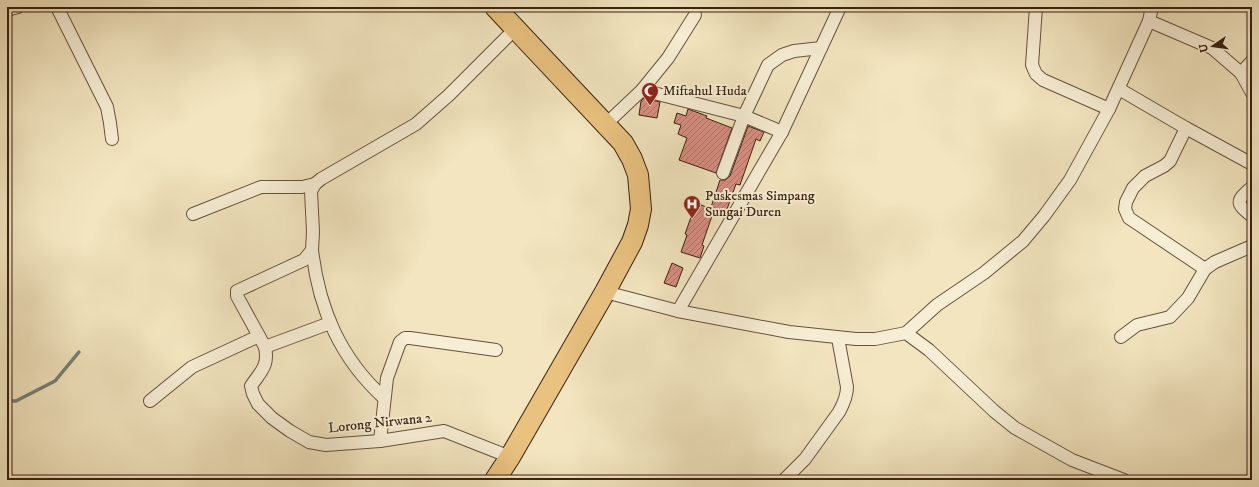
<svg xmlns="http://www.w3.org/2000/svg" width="1259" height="487" viewBox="0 0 1259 487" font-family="'IM FELL DW Pica',serif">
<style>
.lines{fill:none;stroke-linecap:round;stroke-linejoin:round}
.stream{stroke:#757f76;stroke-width:3.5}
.building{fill:url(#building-hatch);stroke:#382111}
.minor-casing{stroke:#66523c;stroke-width:14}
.trunk-casing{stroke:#382111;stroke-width:22}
.minor{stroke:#f7eed5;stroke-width:12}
.trunk{stroke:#e9c280;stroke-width:20}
.labels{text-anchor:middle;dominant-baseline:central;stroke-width:4;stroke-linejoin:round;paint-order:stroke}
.poi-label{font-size:14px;fill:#382111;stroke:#f7eed5;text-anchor:start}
.street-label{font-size:14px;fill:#382111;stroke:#f7eed5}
</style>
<defs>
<pattern id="building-hatch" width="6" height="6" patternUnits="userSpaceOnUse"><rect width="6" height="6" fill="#d88f84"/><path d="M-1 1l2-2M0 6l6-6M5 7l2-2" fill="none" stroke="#b0746b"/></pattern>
</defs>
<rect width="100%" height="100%" fill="#f2e5bf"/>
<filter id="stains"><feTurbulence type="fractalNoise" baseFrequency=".005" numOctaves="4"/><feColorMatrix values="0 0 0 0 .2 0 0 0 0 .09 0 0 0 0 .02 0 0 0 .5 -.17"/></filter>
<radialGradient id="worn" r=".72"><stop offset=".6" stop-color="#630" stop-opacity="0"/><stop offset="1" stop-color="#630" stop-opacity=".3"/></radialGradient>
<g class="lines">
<!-- stream -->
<path class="stream" d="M 7,401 L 16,401 L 55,381 L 79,352"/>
</g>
<!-- building -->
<g class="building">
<path d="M 644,98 L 660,102 L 657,118 L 639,115 L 641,101 Z"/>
<path d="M 688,109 L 707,116 L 706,118 L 732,128 L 716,173 L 679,160 L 687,138 L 678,134 L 681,125 L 674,123 L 677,113 L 686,116 Z"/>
<path d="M 748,126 L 764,132 L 760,141 L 756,139 L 740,185 L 736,184 L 726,212 L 711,207 L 720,180 L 725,180 L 730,176 Z"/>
<path d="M 696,203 L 714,210 L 702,245 L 704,246 L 700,258 L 681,252 L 687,235 L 685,234 Z"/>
<path d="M 672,263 L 683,268 L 676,287 L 664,283 Z"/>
</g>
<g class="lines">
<defs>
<g id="minor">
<path d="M 57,7 L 107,107 L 110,123 L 112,139"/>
<path d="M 1036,7 L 1032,65 L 1036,74 L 1043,80 L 1109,109"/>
<path d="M 7,10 L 18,7"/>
<path d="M 1149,21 L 1212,48 L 1241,73 L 1252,93"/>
<path d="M 1241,73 L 1252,61"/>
<path d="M 1119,89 L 1186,128 L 1252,164"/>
<path d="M 642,90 L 744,116 L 782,132"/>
<path d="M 606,124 L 642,90 L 668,58 L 695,15"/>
<path d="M 1186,128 L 1170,161 L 1164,166 L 1145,176 L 1133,188 L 1126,202 L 1125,209 L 1129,218 L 1205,269 L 1215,262 L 1252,246"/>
<path d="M 723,173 L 744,116 L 768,65 L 782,55 L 794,51 L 821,48"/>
<path d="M 1252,187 C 1237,201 1234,202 1252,216"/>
<path d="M 193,214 L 261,187 L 302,187 L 315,184"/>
<path d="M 312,250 C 319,309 340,358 384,398"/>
<path d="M 605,292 L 678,311 L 789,332 L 856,339 L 875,339 L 906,333 L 929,350 L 994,411 L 1015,428 L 1072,460 L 1124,480"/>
<path d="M 678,311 L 782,132 L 840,7"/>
<path d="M 906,333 L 937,305 L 984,273 L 1023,241 L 1044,216 L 1070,180 L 1109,109 L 1149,21 L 1152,7"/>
<path d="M 1121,337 L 1137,325 L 1170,317 L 1188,298 L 1205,269"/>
<path d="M 265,347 L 330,323"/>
<path d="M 150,401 L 192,367 L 259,336"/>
<path d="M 380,441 L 387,378 L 400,342 L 405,338 L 410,338 L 496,350"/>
<path d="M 510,457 L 444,431 L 380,441 L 326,445 L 309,442 L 290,431 L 272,418 L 258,404 L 253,394 L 251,386 C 261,371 269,366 265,347 L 237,296 L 237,291 L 304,260 L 312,250 L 313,232 L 311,191 L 315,184 L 321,179 L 416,124 L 449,95 L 516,28"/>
<path d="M 784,480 L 805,459 L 839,412 C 844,403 847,396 847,387 L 838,338"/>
</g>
<path id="trunk" d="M 495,480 L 510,457 L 605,292 L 632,242 L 638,225 L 641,209 L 638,175 L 632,159 L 623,143 L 495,7"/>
</defs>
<!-- minor casing -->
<use href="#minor" class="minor-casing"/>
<!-- trunk casing -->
<use href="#trunk" class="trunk-casing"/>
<!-- minor -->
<use href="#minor" class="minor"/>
<!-- trunk -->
<use href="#trunk" class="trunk"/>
</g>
<!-- icons -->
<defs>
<symbol id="mosque-pin" viewBox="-11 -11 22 30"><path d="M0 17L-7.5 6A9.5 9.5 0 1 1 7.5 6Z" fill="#8f2418" stroke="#f7eed5"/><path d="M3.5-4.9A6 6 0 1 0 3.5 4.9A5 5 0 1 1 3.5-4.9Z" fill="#fff"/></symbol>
<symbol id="hospital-pin" viewBox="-11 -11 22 30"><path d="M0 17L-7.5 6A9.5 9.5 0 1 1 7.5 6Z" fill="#8f2418" stroke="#f7eed5"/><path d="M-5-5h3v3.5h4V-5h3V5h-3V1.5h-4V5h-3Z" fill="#fff"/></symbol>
</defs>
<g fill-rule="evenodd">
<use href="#mosque-pin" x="640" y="81" width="20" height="27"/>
<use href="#hospital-pin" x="682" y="194" width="20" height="27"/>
</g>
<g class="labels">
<!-- poi labels -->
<g class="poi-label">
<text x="663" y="91">Miftahul Huda</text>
<text x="705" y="196">Puskesmas Simpang<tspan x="705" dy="16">Sungai Duren</tspan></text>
</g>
<!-- street labels -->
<g class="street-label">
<text transform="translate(380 423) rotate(-6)">Lorong Nirwana 2</text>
</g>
</g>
<!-- margin -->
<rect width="1259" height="487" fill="none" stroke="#f2e5bf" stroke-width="24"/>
<rect x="8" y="8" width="1243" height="471" fill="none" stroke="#382111" stroke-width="2"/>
<rect x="12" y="12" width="1235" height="463" fill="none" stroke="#382111"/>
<!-- north arrow -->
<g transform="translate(1213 46) rotate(257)" stroke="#f7eed5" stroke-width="3" paint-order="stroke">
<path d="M0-3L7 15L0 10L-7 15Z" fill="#382111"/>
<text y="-6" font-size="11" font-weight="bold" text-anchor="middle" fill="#382111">U</text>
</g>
<rect width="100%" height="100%" filter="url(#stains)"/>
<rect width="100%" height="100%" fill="url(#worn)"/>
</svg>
